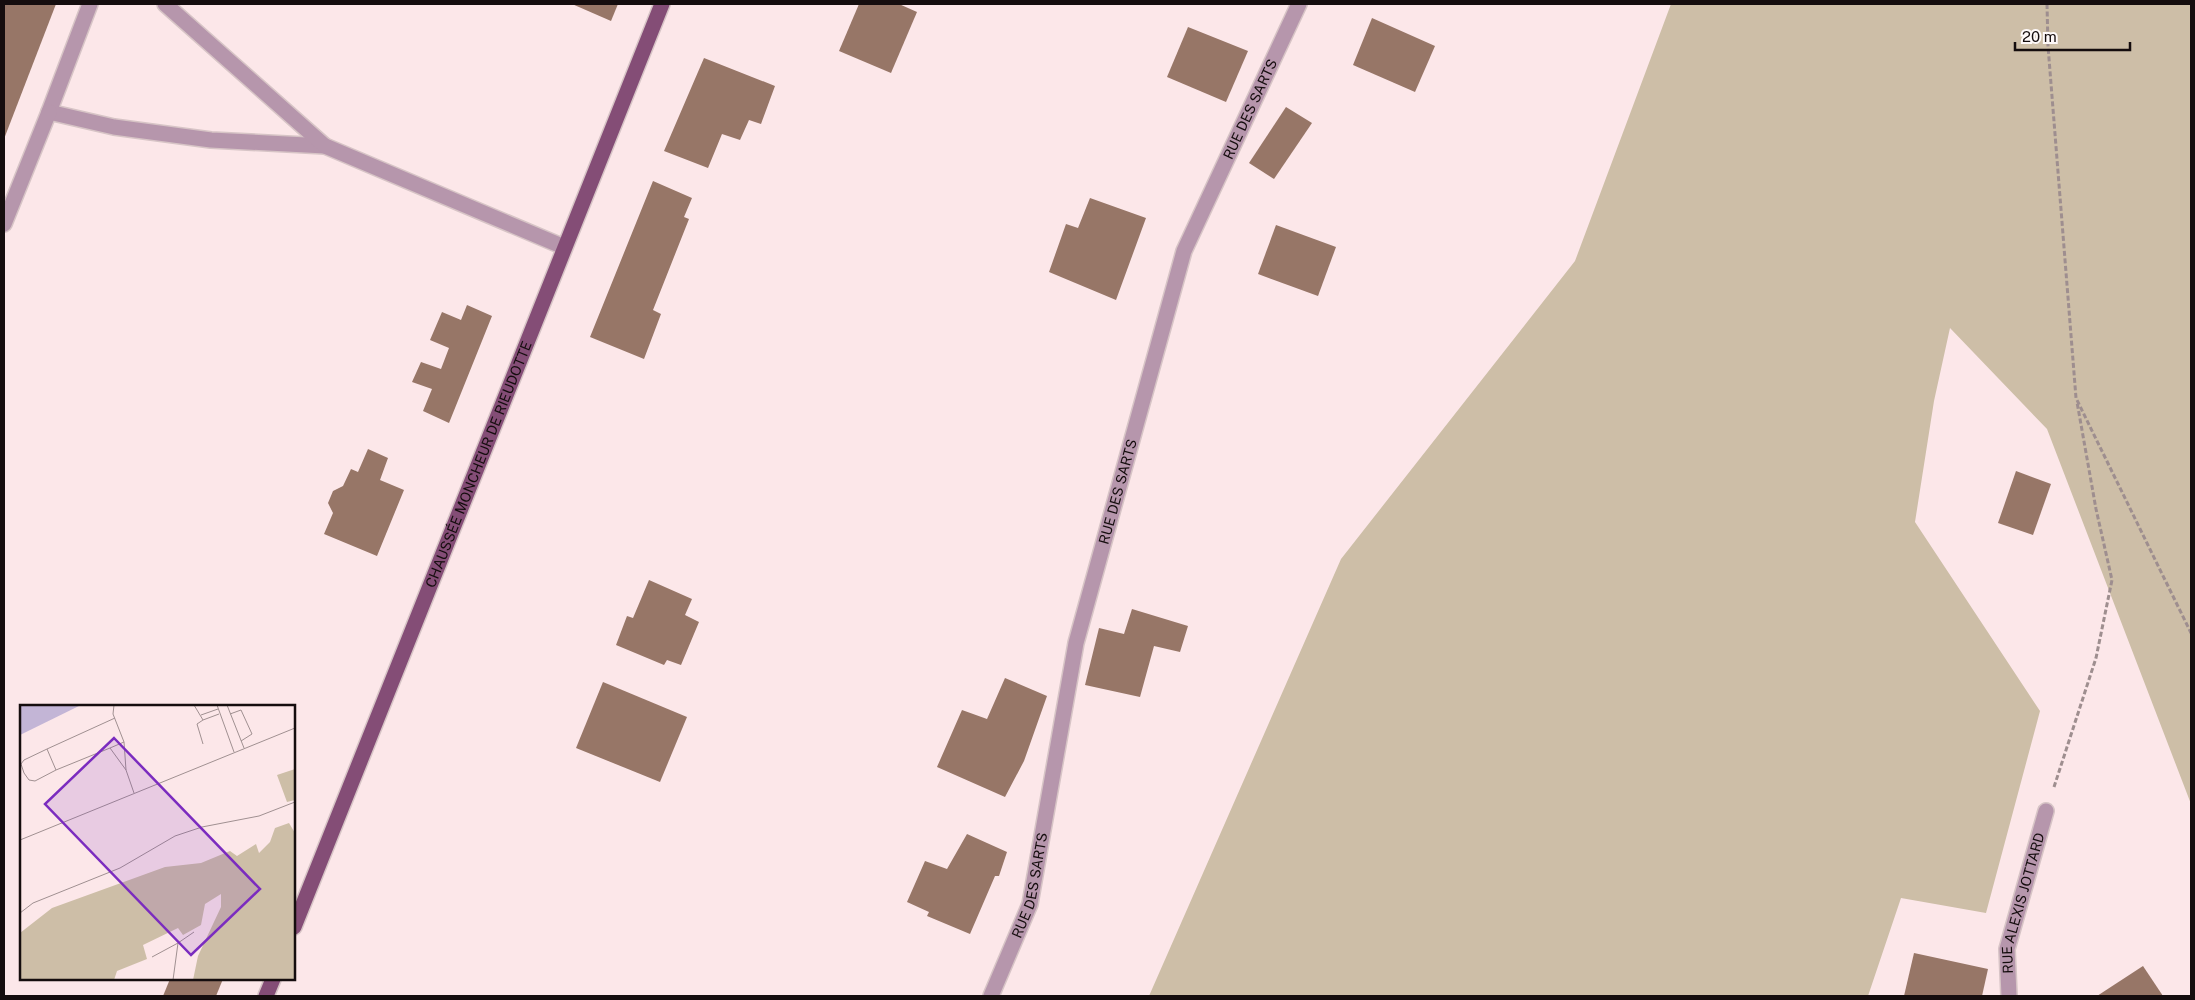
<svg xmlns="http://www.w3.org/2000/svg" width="2195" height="1000" viewBox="0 0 2195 1000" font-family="'Public Sans',sans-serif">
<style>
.green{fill:#cdbea7}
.building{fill:#977667}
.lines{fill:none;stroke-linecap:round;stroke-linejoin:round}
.minor-casing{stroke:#d7c4c6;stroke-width:18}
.major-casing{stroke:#d7c4c6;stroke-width:18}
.path{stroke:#9e8e8f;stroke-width:3;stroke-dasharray:5 2.5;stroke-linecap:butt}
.minor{stroke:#b696ac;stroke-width:15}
.major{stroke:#844d76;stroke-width:15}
.labels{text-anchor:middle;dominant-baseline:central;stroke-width:4;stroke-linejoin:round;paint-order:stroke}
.street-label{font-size:14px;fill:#150d0e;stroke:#fef9f9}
.inset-road{fill:none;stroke:#a09091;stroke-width:1}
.view{fill:#7b2cbf;fill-opacity:0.15;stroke:#7b2cbf;stroke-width:2.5}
.inset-edge{fill:none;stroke:#150d0e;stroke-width:2.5}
</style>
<rect width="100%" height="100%" fill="#fce7e9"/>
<!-- green -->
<path class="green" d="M 1671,4 L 2191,4 L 2191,804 L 2047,429 L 1950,328 L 1934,401 L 1915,522 L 2040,711 L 1986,913 L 1901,898 L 1868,996 L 1149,996 L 1341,559 L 1575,261 Z"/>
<!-- building -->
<g class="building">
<path d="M 4,4 L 56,4 L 4,139 Z"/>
<path d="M 572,4 L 618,4 L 611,21 Z"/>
<path d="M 859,4 L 899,4 L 917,12 L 891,73 L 839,51 Z"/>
<path d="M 1372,18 L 1435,46 L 1415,92 L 1353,65 Z"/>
<path d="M 1188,27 L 1248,51 L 1226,102 L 1167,77 Z"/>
<path d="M 704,58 L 775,86 L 761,124 L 749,120 L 740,140 L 722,134 L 708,168 L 664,151 Z"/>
<path d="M 1286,107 L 1312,123 L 1274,179 L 1249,163 Z"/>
<path d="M 653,181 L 692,198 L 684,217 L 689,219 L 653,310 L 661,314 L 644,359 L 590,337 Z"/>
<path d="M 1090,198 L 1146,218 L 1116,300 L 1049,272 L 1066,224 L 1078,228 Z"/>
<path d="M 1276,225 L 1336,247 L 1318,296 L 1258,274 Z"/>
<path d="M 467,305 L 492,316 L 449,423 L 423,411 L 432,389 L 412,382 L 421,362 L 441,369 L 449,348 L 430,340 L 442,312 L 461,320 Z"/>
<path d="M 368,449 L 388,458 L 380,480 L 404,490 L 377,556 L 324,534 L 333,513 L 328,503 L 333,491 L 343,486 L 351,469 L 358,472 Z"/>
<path d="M 2016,471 L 2051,484 L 2033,535 L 1998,523 Z"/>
<path d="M 649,580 L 692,599 L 685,615 L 699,622 L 681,665 L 667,660 L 664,665 L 616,645 L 627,616 L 633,618 Z"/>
<path d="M 1132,609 L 1188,626 L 1180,652 L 1154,646 L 1140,697 L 1085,685 L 1099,628 L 1124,634 Z"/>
<path d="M 1005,678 L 1047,696 L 1024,761 L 1005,797 L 937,767 L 962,710 L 987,719 Z"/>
<path d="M 603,682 L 687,717 L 660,782 L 576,748 Z"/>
<path d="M 967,834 L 1007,852 L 999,876 L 995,876 L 970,934 L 927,916 L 929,912 L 907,902 L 925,861 L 947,869 Z"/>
<path d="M 1914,953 L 1988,969 L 1982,996 L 1904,996 Z"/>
<path d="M 2143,966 L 2163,996 L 2097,996 Z"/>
<path d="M 170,979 L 223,979 L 216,996 L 163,996 Z"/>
</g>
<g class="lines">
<defs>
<g id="minor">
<path d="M 90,4 L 49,112 L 114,127 L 211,140 L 325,146"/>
<path d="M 165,4 L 325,146 L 564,247"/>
<path d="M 4,224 L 49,112"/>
<path id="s1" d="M 991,996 L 1030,904 L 1076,643 L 1184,251 L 1299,4"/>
<path id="s2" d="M 2009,996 L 2007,949 L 2046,811"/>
</g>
<g id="major">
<path id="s3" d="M 294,927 L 662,4"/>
<path d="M 266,996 L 273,979"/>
</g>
</defs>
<!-- minor casing -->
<use href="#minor" class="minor-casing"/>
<!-- major casing -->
<use href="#major" class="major-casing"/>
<!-- path -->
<g class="path">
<path d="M 2047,4 L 2048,46 L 2076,398 L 2191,633"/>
<path d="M 2054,787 L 2096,658 L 2112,580 L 2096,509 L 2077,402"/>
</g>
<!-- minor -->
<use href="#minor" class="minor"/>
<!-- major -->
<use href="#major" class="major"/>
</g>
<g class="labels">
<!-- street labels -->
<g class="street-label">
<text stroke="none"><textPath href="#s1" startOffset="928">RUE DES SARTS</textPath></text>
<text stroke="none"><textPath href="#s3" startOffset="498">CHAUSSÉE MONCHEUR DE RIEUDOTTE</textPath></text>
<text stroke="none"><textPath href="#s1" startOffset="522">RUE DES SARTS</textPath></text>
<text stroke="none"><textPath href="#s1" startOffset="118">RUE DES SARTS</textPath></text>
<text stroke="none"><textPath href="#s2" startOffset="95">RUE ALEXIS JOTTARD</textPath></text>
</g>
</g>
<!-- overview -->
<g transform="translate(20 705)">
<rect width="275" height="275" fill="#fce7e9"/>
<path d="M 275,64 L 275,95 L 267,97 L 257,70 ZM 269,118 L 275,128 L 275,275 L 173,275 L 178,251 L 201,202 L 201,189 L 185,199 L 181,220 L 163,230 L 158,223 L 123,240 L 127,254 L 97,266 L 94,275 L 0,275 L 0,228 L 32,203 L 145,162 L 181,158 L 210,146 L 217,151 L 236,139 L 239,148 L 250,137 L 255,123 Z" fill="#cdbea7"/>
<path d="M 0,0 L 61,0 L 0,30 Z" fill="#c3b5d6"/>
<path class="inset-road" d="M 94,0 L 93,9 L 104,37 L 106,65 L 114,88M 174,0 L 183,15 L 177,19 L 183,39M 197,0 L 214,47M 207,0 L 224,43M 210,9 L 221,5 L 232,29 L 221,36M 181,10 L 198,4M 183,15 L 199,9M 104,37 L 90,43 L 106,65M 90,43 L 36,65 L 27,44 L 95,13M 27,44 L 4,55 L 1,59 L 4,68 L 9,75 L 15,76 L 36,65M 0,135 L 275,23M 0,208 L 13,198 L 100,163 L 155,131 L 182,122 L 239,111 L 275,97M 132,252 L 158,238M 153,275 L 158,238 L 174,227"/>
<path class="view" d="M 94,33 L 240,184 L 171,250 L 25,99 Z"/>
<rect width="275" height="275" class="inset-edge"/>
</g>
<!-- border -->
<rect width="2195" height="1000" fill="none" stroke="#150d0e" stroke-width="10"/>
<!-- scale -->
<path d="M2015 42v8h115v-8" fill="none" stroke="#150d0e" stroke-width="2.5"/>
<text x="2022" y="42" font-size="15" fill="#150d0e" stroke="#fef9f9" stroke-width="4" paint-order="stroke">20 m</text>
</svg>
